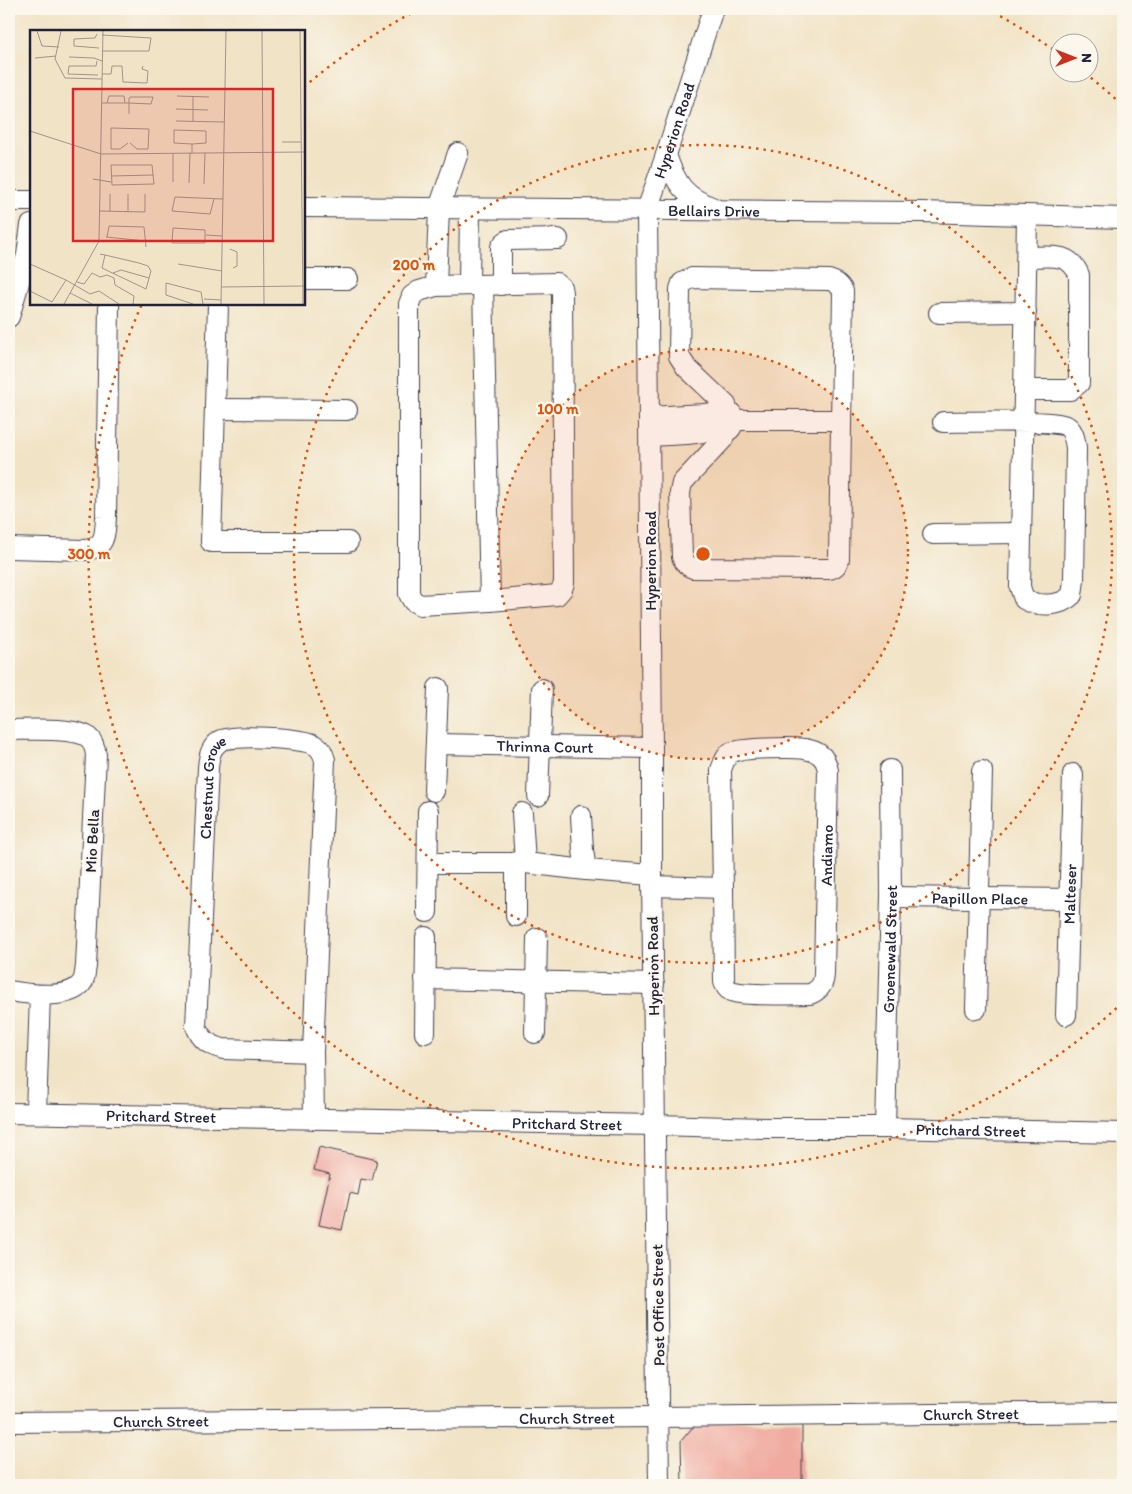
<svg xmlns="http://www.w3.org/2000/svg" width="1132" height="1494" viewBox="0 0 1132 1494" font-family="Itim,sans-serif">
<style>
.building{fill:#f0aaa0}
.lines{fill:none;stroke-linecap:round;stroke-linejoin:round}
.minor-casing{stroke:#413f50;stroke-width:22}
.minor{stroke:#fff;stroke-width:20}
.ring{fill:none;stroke:#de560e;stroke-width:2.5;stroke-dasharray:2.5 5}
.labels{text-anchor:middle;dominant-baseline:central;stroke-width:4.5;stroke-linejoin:round;paint-order:stroke}
.street-label{font-size:16px;fill:#22223b;stroke:#fbf7ec}
.inset-road{fill:none;stroke:#9e968e;stroke-width:1}
.view{fill:#d62828;fill-opacity:0.15;stroke:#d62828;stroke-width:2.5}
.inset-edge{fill:none;stroke:#22223b;stroke-width:2.5}
.centre{fill:#de560e;stroke:#fbf7ec;stroke-width:2.5}
.ring-label{font-size:15px;text-anchor:middle;font-weight:bold;fill:#de560e;stroke:#fbf7ec;stroke-width:4.5;stroke-linejoin:round;paint-order:stroke}
</style>
<rect width="100%" height="100%" fill="#fbf7ec"/>
<filter id="ink" filterUnits="userSpaceOnUse"><feTurbulence type="fractalNoise" baseFrequency=".02" numOctaves="2"/><feDisplacementMap in="SourceGraphic" scale="10" xChannelSelector="R" yChannelSelector="G"/><feConvolveMatrix kernelMatrix="1 2 1 2 8 2 1 2 1" color-interpolation-filters="sRGB"/></filter>
<filter id="wash" filterUnits="userSpaceOnUse"><feTurbulence type="fractalNoise" baseFrequency=".0096" numOctaves="4" result="noise"/><feDisplacementMap in="SourceGraphic" scale="20" xChannelSelector="R" yChannelSelector="G"/><feGaussianBlur stdDeviation="1.12" result="paint"/><feColorMatrix in="noise" values="0 0 0 0 0 0 0 0 0 0 0 0 0 0 0 0 0 1.4 0 .05"/><feComposite in="paint" operator="in"/></filter>
<g filter="url(#wash)">
<rect width="100%" height="100%" fill="#f1e3c6"/>
<g id="blocks">
<!-- building -->
<g class="building">
<path d="M 319,1147 L 377,1160 L 372,1181 L 361,1179 L 358,1195 L 350,1193 L 342,1230 L 319,1225 L 330,1174 L 314,1170 Z"/>
<path d="M 802,1420 L 802,1485 L 682,1485 L 681,1441 L 693,1427 L 713,1421 Z"/>
</g>
</g>
</g>
<g filter="url(#ink)">
<use href="#blocks" fill-opacity="0" stroke="#413f50" stroke-width="1"/>
<g class="lines">
<defs>
<g id="minor">
<path d="M 666,155 C 676,184 684,197 714,208"/>
<path d="M 9,201 L 31,201"/>
<path id="s1" d="M 304,207 L 922,212 L 1123,218"/>
<path d="M 304,279 L 348,279"/>
<path d="M 556,283 L 561,287 L 562,293 L 564,583 L 562,589 L 557,595 L 490,601 L 420,605 L 413,601 L 409,594 L 409,304 L 412,296 L 419,291 L 436,286 Z"/>
<path d="M 469,285 L 470,209"/>
<path d="M 483,285 L 490,601"/>
<path d="M 501,285 L 501,247 L 504,243 L 508,240 L 558,239"/>
<path d="M 436,286 L 439,208 L 458,153"/>
<path d="M 218,304 L 211,542 L 348,542"/>
<path d="M 939,313 L 1026,312"/>
<path d="M 9,317 L 27,255 L 31,225"/>
<path d="M 1024,390 L 1070,390 L 1079,383 L 1079,275 C 1069,251 1049,257 1027,257"/>
<path d="M 215,409 L 347,410"/>
<path d="M 649,417 C 667,416 686,415 704,414 C 708,413 712,414 716,413 C 720,412 719,411 723,411 C 744,410 730,445 715,426 L 714,419 L 717,413"/>
<path d="M 734,420 L 841,420"/>
<path d="M 943,422 C 961,422 1059,419 1068,427 C 1074,432 1075,441 1076,448 L 1074,580 L 1072,595 C 1060,607 1038,607 1024,599 L 1020,587 C 1023,463 1025,340 1027,216"/>
<path d="M 725,431 L 723,439 L 682,483 L 680,493 L 682,557 C 685,563 687,566 693,568 L 828,569 C 835,568 837,565 839,559 L 843,291 C 839,284 836,282 829,280 L 692,278 L 682,283 L 680,289 L 679,356 L 686,367 L 726,405 L 728,411"/>
<path d="M 650,436 L 687,434 L 720,430"/>
<path d="M 933,534 L 1021,533"/>
<path d="M 9,548 L 86,550 C 106,547 105,534 106,517 L 109,304"/>
<path d="M 9,730 C 27,730 74,727 88,737 C 93,741 95,748 96,755 L 86,966 C 85,971 85,977 83,981 C 72,1001 27,994 9,991"/>
<path id="s2" d="M 436,744 L 652,748"/>
<path d="M 434,791 L 438,688"/>
<path d="M 538,796 L 542,689"/>
<path d="M 522,813 L 525,863"/>
<path d="M 581,816 L 583,850 L 586,870"/>
<path d="M 428,863 L 525,863 L 586,870 L 652,875"/>
<path id="s3" d="M 652,886 L 723,888 L 724,982 C 726,987 727,989 731,991 C 743,996 794,994 810,994 C 820,990 824,984 824,973 L 828,771 C 827,764 825,758 819,754 C 815,751 809,750 805,749 C 793,747 739,748 730,753 C 725,757 723,764 721,770 L 723,888"/>
<path id="s4" d="M 891,897 L 1069,899"/>
<path d="M 427,912 L 428,811"/>
<path d="M 516,916 L 516,862"/>
<path d="M 425,979 L 654,984"/>
<path d="M 976,1009 L 982,771"/>
<path id="s5" d="M 1066,1015 L 1073,774"/>
<path d="M 425,1033 L 426,937"/>
<path d="M 535,1033 L 537,938"/>
<path id="s6" d="M 313,1052 L 223,1049 C 209,1045 201,1040 196,1026 L 208,768 C 209,757 210,748 220,741 C 230,734 304,738 315,745 C 321,748 323,753 325,760 L 313,1052 L 314,1119"/>
<path id="s7" d="M 9,1113 L 656,1125 L 765,1128 L 885,1128 L 1123,1133"/>
<path d="M 36,1113 L 40,995"/>
<path id="s8" d="M 885,1128 L 891,897 L 890,770"/>
<path id="s9" d="M 9,1422 L 659,1417 L 1123,1412"/>
<path id="s10" d="M 659,1485 L 652,875 L 652,748 L 647,210 L 666,155 L 713,9"/>
</g>
</defs>
<!-- minor casing -->
<use href="#minor" class="minor-casing"/>
<!-- minor -->
<use href="#minor" class="minor"/>
</g>
</g>
<!-- distance rings -->
<circle cx="703" cy="554" r="205" fill="#de560e" fill-opacity=".12"/>
<g class="ring">
<circle cx="703" cy="554" r="205"/>
<circle cx="703" cy="554" r="409"/>
<path d="M1122 1003A614 614 0 0 1 142 304M304 87A614 614 0 0 1 419 9M987 9A614 614 0 0 1 1055 51M1085 73A614 614 0 0 1 1122 105"/>
</g>
<g class="labels">
<!-- street labels -->
<g class="street-label">
<text stroke="none"><textPath href="#s10" startOffset="1359">Hyperion Road</textPath></text>
<text stroke="none"><textPath href="#s1" startOffset="410">Bellairs Drive</textPath></text>
<text transform="translate(650 561) rotate(-90)">Hyperion Road</text>
<text stroke="none"><textPath href="#s2" startOffset="109">Thrinna Court</textPath></text>
<text stroke="none"><textPath href="#s6" startOffset="368">Chestnut Grove</textPath></text>
<text transform="translate(92 841) rotate(-87)">Mio Bella</text>
<text stroke="none"><textPath href="#s3" startOffset="401">Andiamo</textPath></text>
<text stroke="none"><textPath href="#s5" startOffset="121">Malteser</textPath></text>
<text stroke="none"><textPath href="#s4" startOffset="89">Papillon Place</textPath></text>
<text stroke="none"><textPath href="#s8" startOffset="179">Groenewald Street</textPath></text>
<text transform="translate(653 966) rotate(-91)">Hyperion Road</text>
<text stroke="none"><textPath href="#s7" startOffset="152">Pritchard Street</textPath></text>
<text stroke="none"><textPath href="#s7" startOffset="558">Pritchard Street</textPath></text>
<text stroke="none"><textPath href="#s7" startOffset="962">Pritchard Street</textPath></text>
<text transform="translate(658 1305) rotate(-91)">Post Office Street</text>
<text stroke="none"><textPath href="#s9" startOffset="962">Church Street</textPath></text>
<text stroke="none"><textPath href="#s9" startOffset="558">Church Street</textPath></text>
<text stroke="none"><textPath href="#s9" startOffset="152">Church Street</textPath></text>
</g>
</g>
<!-- overview -->
<g transform="translate(30 30)">
<rect width="275" height="275" fill="#f1e3c6"/>
<path class="inset-road" d="M 7,1 L 12,16 L 29,17M 31,1 L 25,29 L 35,48 L 72,49M 232,1 L 234,274M 270,1 L 273,274M 67,4 L 65,8 L 44,9 L 44,16 L 69,18M 72,21 L 119,21 L 121,8 L 72,5M 39,27 L 64,28 L 72,31M 5,28 L 26,26M 67,31 L 66,36 L 39,36 L 38,44 L 68,45M 72,44 L 81,44 L 82,36 L 92,36 L 93,52 L 117,53 L 118,41 L 112,39 L 113,36M 147,66 L 179,67M 72,73 L 99,73 L 121,74 L 123,67 L 100,67 L 99,69 L 99,84M 77,73 L 79,66 L 94,66 L 95,73M 146,79 L 178,80M 146,91 L 194,92M 163,91 L 163,67M 0,101 L 71,124 L 275,122M 252,112 L 271,112M 98,113 L 90,119 L 81,119 L 81,98 L 119,99 L 118,119 L 107,119 L 100,113M 162,123 L 162,114 L 176,113 L 176,101 L 144,100 L 144,113 L 162,114M 81,135 L 122,135 L 124,154 L 82,155 ZM 81,146 L 123,145M 63,149 L 81,152M 143,152 L 143,123M 159,153 L 160,123M 174,154 L 175,123M 184,169 L 180,184 L 142,181 L 145,167 L 193,169M 70,181 L 115,182 L 115,164M 80,181 L 80,164M 98,182 L 98,164M 143,198 L 175,200 L 175,213 L 142,213 ZM 176,205 L 192,206M 76,207 L 116,211M 77,207 L 79,196 L 114,197 L 116,217M 200,219 L 207,222 L 207,236 L 203,238M 70,224 L 75,225 L 109,233 L 118,236 L 121,241 L 116,259 L 72,238 L 75,225M 0,234 L 36,250 L 22,272 L 0,261M 148,234 L 192,241M 83,243 L 91,240 L 119,248M 36,250 L 60,264 L 69,261 L 89,274M 47,252 L 54,254 L 62,243 L 70,247 L 77,245 L 84,248 L 85,255 L 104,266 L 103,274M 191,257 L 275,256M 40,263 L 62,274M 174,269 L 191,270M 34,274 L 69,211 L 73,1M 163,274 L 136,265 L 136,253 L 171,262 L 173,274M 191,274 L 196,1"/>
<path class="view" d="M 43,59 L 243,59 L 243,211 L 43,211 Z"/>
<rect width="275" height="275" class="inset-edge"/>
</g>
<circle cx="703" cy="554" r="8" class="centre"/>
<g class="ring-label">
<text x="414" y="270">200 m</text>
<text x="558" y="414">100 m</text>
<text x="89" y="559">300 m</text>
</g>
<!-- margin -->
<rect width="1132" height="1494" fill="none" stroke="#fbf7ec" stroke-width="30"/>
<!-- north arrow -->
<g transform="translate(1074 58) rotate(90)"><circle r="24" fill="#fbf7ec" stroke="#a4a2a5"/>
<path d="M0-4L9 19L0 12L-9 19Z" fill="#c8321e"/>
<text y="-8" font-size="14" font-weight="bold" text-anchor="middle" fill="#22223b">N</text>
</g>
</svg>
